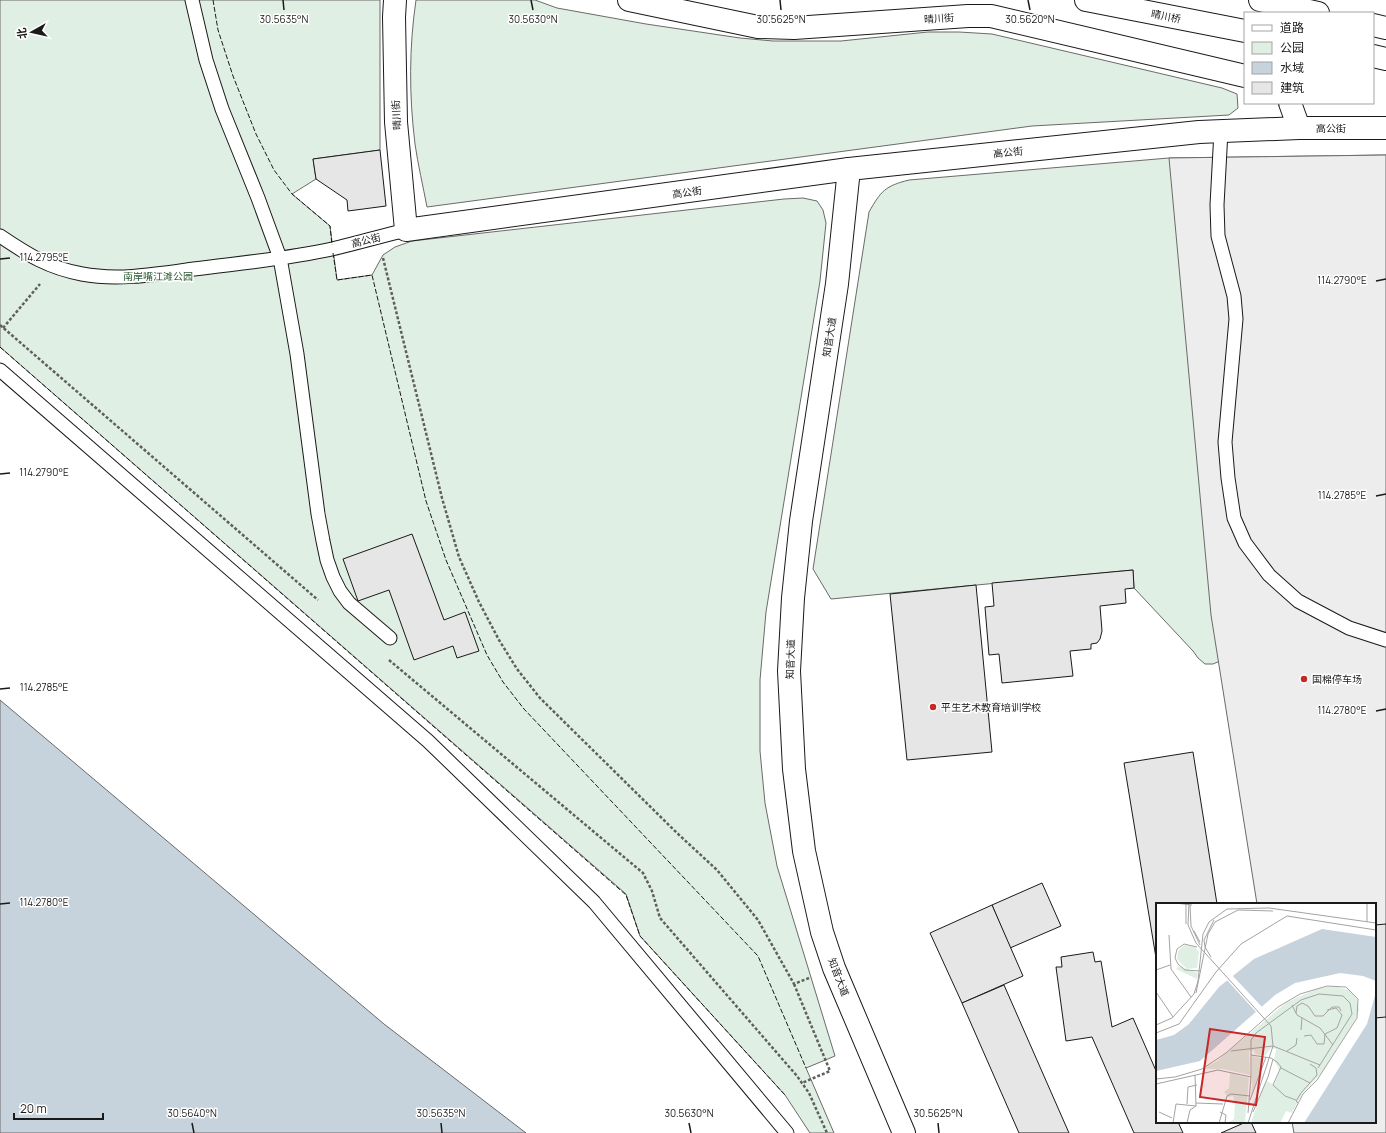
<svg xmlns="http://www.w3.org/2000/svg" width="1386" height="1133" viewBox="0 0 1386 1133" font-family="Manrope,'Noto Sans SC',sans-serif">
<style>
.green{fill:#e0efe3;stroke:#6a6a6a}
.parking{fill:#ededed;stroke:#6a6a6a}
.water{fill:#c6d2dc;stroke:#6a6a6a}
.building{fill:#e6e6e6;stroke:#1a1a1a}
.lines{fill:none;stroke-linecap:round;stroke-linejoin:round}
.lane-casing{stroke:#1a1a1a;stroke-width:15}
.secondary-casing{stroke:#1a1a1a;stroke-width:24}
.primary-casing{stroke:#1a1a1a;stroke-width:24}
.path{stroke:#5f5f5f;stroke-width:2.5;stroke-dasharray:3 2;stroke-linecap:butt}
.lane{stroke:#fff;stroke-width:13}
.secondary{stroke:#fff;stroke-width:22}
.primary{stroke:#fff;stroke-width:22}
.fence{stroke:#1a1a1a;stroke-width:1;stroke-dasharray:5 2;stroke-linecap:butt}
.ticks{fill:none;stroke:#1a1a1a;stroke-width:1.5}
.poi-dot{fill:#c62828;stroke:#fff;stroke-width:1.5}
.labels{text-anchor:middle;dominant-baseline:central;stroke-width:3;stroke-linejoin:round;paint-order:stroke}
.street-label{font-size:10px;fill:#1a1a1a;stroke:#fff}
.park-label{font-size:10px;fill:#2b5a34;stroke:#fff}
.poi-label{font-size:10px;fill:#1a1a1a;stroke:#fff;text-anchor:start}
.inset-river{fill:none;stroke:#c6d2dc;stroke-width:2}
.inset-road{fill:none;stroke:#a3a3a3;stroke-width:1}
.view{fill:#c62828;fill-opacity:0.15;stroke:#c62828;stroke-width:2}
.inset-edge{fill:none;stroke:#1a1a1a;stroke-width:2}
.ticks-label{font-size:10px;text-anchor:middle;fill:#1a1a1a;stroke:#fff;stroke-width:3;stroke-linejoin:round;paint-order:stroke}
</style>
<rect width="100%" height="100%" fill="#fff"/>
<!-- green -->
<g class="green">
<path d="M 0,0 L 380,0 L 380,150 L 313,159 L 316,179 L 292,194 L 330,226 L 337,280 L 372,275 L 383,255 L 395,247 L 412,241 L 784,199 L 803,198 L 817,201 L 823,210 L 826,223 L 820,281 L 766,612 L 760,680 L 760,751 L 765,803 L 777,866 L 835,1056 L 806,1068 L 834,1133 L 810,1133 L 785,1095 L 640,936 L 626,894 L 0,347 Z"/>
<path d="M 416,0 L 535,0 L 557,8 L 646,24 L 740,38 L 773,41 L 841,41 L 928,32 L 959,32 L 992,34 L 1222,88 L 1237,94 L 1238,108 L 1229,115 L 1032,126 L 427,207 C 423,186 418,165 415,144 C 409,96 409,47 416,0 Z"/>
<path d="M 1386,155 L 1220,661 L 1213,664 L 1205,664 L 1198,658 L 1193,651 L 1134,588 L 1133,570 L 831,599 L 813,569 L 869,212 C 881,191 885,186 909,180 L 1169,158 Z"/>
</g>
<!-- parking -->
<path class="parking" d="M 1386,155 L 1386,1133 L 1294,1133 L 1292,1122 L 1375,1122 L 1375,904 L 1257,904 L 1211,615 L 1169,158 Z"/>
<!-- water -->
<path class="water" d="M 0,700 L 384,1024 L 526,1133 L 0,1133 Z"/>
<!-- building -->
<g class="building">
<path d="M 380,150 L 386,206 L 348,211 L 347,200 L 316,179 L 313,159 Z"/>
<path d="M 412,534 L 444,620 L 465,612 L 479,651 L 457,658 L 453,646 L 414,660 L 389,590 L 358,601 L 343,559 Z"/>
<path d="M 1133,570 L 1134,588 L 1125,589 L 1126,603 L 1100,606 L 1102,631 L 1100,639 L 1097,643 L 1091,644 L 1091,649 L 1070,651 L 1073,676 L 1002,683 L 999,654 L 989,655 L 985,607 L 994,606 L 992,583 Z"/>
<path d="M 976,585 L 992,752 L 907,760 L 890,594 Z"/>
<path d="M 1193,752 L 1217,904 L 1157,904 L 1157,958 L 1156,958 L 1124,763 Z"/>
<path d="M 1042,883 L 1061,926 L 1010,948 L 992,905 Z"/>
<path d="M 992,905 L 1023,976 L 962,1003 L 930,933 Z"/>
<path d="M 1386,924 L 1386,1017 L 1375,1018 L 1375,925 Z"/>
<path d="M 1093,952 L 1095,962 L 1101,961 L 1112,1027 L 1133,1018 L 1157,1073 L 1157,1122 L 1178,1122 L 1183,1133 L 1134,1133 L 1092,1037 L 1066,1041 L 1056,967 L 1062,967 L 1061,957 Z"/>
<path d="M 1004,985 L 1069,1133 L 1019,1133 L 962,1003 Z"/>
<path d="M 1246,1122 L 1251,1122 L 1256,1133 L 1221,1133 Z"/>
</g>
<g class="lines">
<defs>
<g id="lane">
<path d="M 192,0 L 206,60 L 222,109 L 258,198 L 280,258 L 297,354 L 318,514 L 323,541 L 327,560 L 333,577 L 340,591 L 349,603 L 390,638"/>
<path d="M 1221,131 L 1217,205 L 1218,236 L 1234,296 L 1236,319 L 1225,442 L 1228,478 L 1234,518 L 1245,543 L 1269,575 L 1298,601 L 1349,628 L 1386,640"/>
<path d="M 0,236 C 28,255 49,268 82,274 C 118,281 158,274 194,269 C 240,263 287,259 332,249 C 357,243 382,236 406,230"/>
<path d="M 0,370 L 428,741 L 594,902 L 787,1133"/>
</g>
<g id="secondary">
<path d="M 395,0 L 394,17 L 396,122 L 406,230 L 849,169 L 1199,132 L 1299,128 L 1386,128"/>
<path d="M 629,0 L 758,27 L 794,28 L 968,16 L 991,16 L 1245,76"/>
<path d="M 1290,103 L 1299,128"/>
<path d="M 849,169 L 837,284 L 801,521 L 793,598 L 789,671 L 794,769 L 804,851 L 822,932 L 834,968 L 904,1133"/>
</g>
<g id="primary">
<path d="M 1086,0 L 1245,31"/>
<path d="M 1260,0 L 1318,13"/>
<path d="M 1373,25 L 1386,28"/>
<path d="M 1373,56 L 1386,59"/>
</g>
</defs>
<!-- lane casing -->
<use href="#lane" class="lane-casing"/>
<!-- secondary casing -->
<use href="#secondary" class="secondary-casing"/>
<!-- primary casing -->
<use href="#primary" class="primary-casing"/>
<!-- path -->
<g class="path">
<path d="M 383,258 L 442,498 L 459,557 L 479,602 L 499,640 L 517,669 L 540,698 L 677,833 L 717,870 L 758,920 L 794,984 L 809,978"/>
<path d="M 0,325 L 318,600"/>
<path d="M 3,328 L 40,284"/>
<path d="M 389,660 L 643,873 L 652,891 L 660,918 L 797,1076 L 809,1093 L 827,1133"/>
<path d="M 794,984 L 830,1071 L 802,1083"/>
</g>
<!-- lane -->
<use href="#lane" class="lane"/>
<!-- secondary -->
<use href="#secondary" class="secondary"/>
<!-- primary -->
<use href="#primary" class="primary"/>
<!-- fence -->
<g class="fence">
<path d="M 213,0 L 218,30 L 233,76 L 256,134 L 274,170 L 292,194 L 330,226 L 332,245"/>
<path d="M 333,253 L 337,280 L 372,275 L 426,501 L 446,560 L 487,655 L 503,682 L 524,709 L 758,956 L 806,1068"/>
<path d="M 0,347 L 626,895 L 640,936 L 785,1095"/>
</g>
</g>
<!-- ticks -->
<path class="ticks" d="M 283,0 L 284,10M 531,0 L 533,10M 780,0 L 781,10M 1028,0 L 1030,10M 0,259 L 10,258M 1376,281 L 1386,279M 0,474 L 10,473M 1376,496 L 1386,494M 0,689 L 10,688M 1376,711 L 1386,709M 0,904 L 10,903M 192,1123 L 194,1133M 441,1123 L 442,1133M 689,1123 L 691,1133M 938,1123 L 939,1133"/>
<!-- markers -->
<g class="poi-dot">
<circle cx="1304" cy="679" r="4"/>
<circle cx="933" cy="707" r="4"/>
</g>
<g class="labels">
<!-- street labels -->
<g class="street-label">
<text transform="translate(1166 16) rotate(11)">晴川桥</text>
<text transform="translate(939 18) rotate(-4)">晴川街</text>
<text transform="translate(396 115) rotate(-93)">晴川街</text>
<text x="1331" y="128">高公街</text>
<text transform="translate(1008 152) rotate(-6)">高公街</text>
<text transform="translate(687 192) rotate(-8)">高公街</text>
<text transform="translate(366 240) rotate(-14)">高公街</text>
<text transform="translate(829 337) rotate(-81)">知音大道</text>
<text transform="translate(790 659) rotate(-88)">知音大道</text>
<text transform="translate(839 977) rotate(69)">知音大道</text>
</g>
<!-- park labels -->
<g class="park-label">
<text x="158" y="276">南岸嘴江滩公园</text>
</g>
<!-- poi labels -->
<g class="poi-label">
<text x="1312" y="679">国棉停车场</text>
<text x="941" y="707">平生艺术教育培训学校</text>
</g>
</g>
<!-- overview -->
<g transform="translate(1156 903)">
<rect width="220" height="220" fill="#fff"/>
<path d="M 28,42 L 39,44 L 43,49 L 41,65 L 31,66 L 21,56 L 22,48 ZM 23,63 L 42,70 L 41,76 L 20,66 ZM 178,83 L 194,87 L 201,96 L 203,107 L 199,117 L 166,169 L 146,191 L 136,210 L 130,208 L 124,220 L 95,220 L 107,184 L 111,178 L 118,182 L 124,168 L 118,157 L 120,146 L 115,145 L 109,153 L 99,151 L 98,147 L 93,148 L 94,172 L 67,166 L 47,166 L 61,158 L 131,99 L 163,85 ZM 96,153 L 108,156 L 95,193 L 96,183 ZM 74,170 L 93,175 L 89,220 L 71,220 L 78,216 L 79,201 L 77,193 L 72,194 L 68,189 L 73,185 Z" fill="#e0efe3"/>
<path d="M 166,26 L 220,34 L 220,78 L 207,73 L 184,70 L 139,80 L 119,92 L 44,158 L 0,168 L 0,137 L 18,132 L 33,121 L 63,84 L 98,56 ZM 220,89 L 220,220 L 148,220 L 211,121 Z" fill="#c6d2dc"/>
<path d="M 75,71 L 107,105 L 101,110 L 70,76 Z" fill="#fff"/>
<path class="inset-river" d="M 107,54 L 133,46 L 152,45 L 176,47 L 220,57"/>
<path class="inset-road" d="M 19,0 L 36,2M 33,0 L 32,22 L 40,40 L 115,123 L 117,143 L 92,220M 34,2 L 35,23 L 44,42M 211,19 L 211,0M 30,21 L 30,0M 38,28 L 44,39M 13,32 L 15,66 L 35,94M 41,44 L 28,41 L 21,46 L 19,55 L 22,61 L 29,67 L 45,68M 55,54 L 49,44 L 48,37 L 58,17M 0,67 L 14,62M 0,89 L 17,114M 40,90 L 52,31 L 59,19 L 82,7 L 117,8M 136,102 L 141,112 L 164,125 L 177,142M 140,110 L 141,103 L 146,100 L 152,103 L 159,113 L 167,113 L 176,104 L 183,104 L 185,108M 0,122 L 16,115 L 38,91 L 42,78 L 47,31 L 53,19 L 71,6 L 113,5 L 220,20M 145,127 L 146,115M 0,130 L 23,121 L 60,69 L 85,41 L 131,13 L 220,27M 148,133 L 155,132 L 161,141 L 168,141 L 169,131 L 181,125 L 186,112 L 180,105 L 171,107M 75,148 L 117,143 L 164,162M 131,148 L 140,142 L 141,135M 95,152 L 115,155 L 121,159 L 125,164 L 117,182 L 129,193 L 140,197M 125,165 L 154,180M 39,172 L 40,203M 95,174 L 95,137 L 100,130 L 145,97 L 163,91 L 187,93 L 194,100 L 196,111 L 162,165M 0,176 L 19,174 L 46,166 L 70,150 L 122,104 L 144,91 L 171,83 L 190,84 L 202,96 L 201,115 L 161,177 L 147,191 L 132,220M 0,181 L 62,167 L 95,174 L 92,210M 94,197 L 110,154M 40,200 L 67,201M 142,200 L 140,198 L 145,190 L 161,172 L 160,165 L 154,161M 31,201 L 32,184 L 41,182M 3,209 L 16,215M 64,209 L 70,212 L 69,220M 97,209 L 112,174 L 117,156M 17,220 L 20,201 L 40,203 L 34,207 L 31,220M 63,220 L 71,193 L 75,191 L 94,193"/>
<path class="view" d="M 54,126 L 109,134 L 100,202 L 44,194 Z"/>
<rect width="220" height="220" class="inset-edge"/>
</g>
<g class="ticks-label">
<text x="284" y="23">30.5635°N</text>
<text x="533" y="23">30.5630°N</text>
<text x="781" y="23">30.5625°N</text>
<text x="1030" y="23">30.5620°N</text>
<text x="44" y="261">114.2795°E</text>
<text x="1342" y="284">114.2790°E</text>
<text x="44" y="476">114.2790°E</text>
<text x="1342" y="499">114.2785°E</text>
<text x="44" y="691">114.2785°E</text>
<text x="1342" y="714">114.2780°E</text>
<text x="44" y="906">114.2780°E</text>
<text x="192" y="1117">30.5640°N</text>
<text x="441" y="1117">30.5635°N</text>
<text x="689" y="1117">30.5630°N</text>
<text x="938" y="1117">30.5625°N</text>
</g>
<!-- legend -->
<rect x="1244" y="12" width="130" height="92" fill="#ffffff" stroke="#a3a3a3"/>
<rect x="1252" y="25" width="20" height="6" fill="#ffffff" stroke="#a3a3a3"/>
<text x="1280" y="32" font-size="12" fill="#1a1a1a">道路</text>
<rect x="1252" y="42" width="20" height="12" fill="#e0efe3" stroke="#a3a3a3"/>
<text x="1280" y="52" font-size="12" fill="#1a1a1a">公园</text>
<rect x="1252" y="62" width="20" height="12" fill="#c6d2dc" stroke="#a3a3a3"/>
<text x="1280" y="72" font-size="12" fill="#1a1a1a">水域</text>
<rect x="1252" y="82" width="20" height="12" fill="#e6e6e6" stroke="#a3a3a3"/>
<text x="1280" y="92" font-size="12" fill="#1a1a1a">建筑</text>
<!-- north arrow -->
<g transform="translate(32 32) rotate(262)" stroke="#ffffff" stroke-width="3" paint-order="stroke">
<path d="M0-3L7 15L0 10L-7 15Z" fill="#1a1a1a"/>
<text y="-6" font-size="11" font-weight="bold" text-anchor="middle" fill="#1a1a1a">北</text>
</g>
<!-- scale -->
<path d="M14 1113v6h89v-6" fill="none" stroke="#1a1a1a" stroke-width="2"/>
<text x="20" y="1113" font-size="12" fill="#1a1a1a" stroke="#ffffff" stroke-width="3" paint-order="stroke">20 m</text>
</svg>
